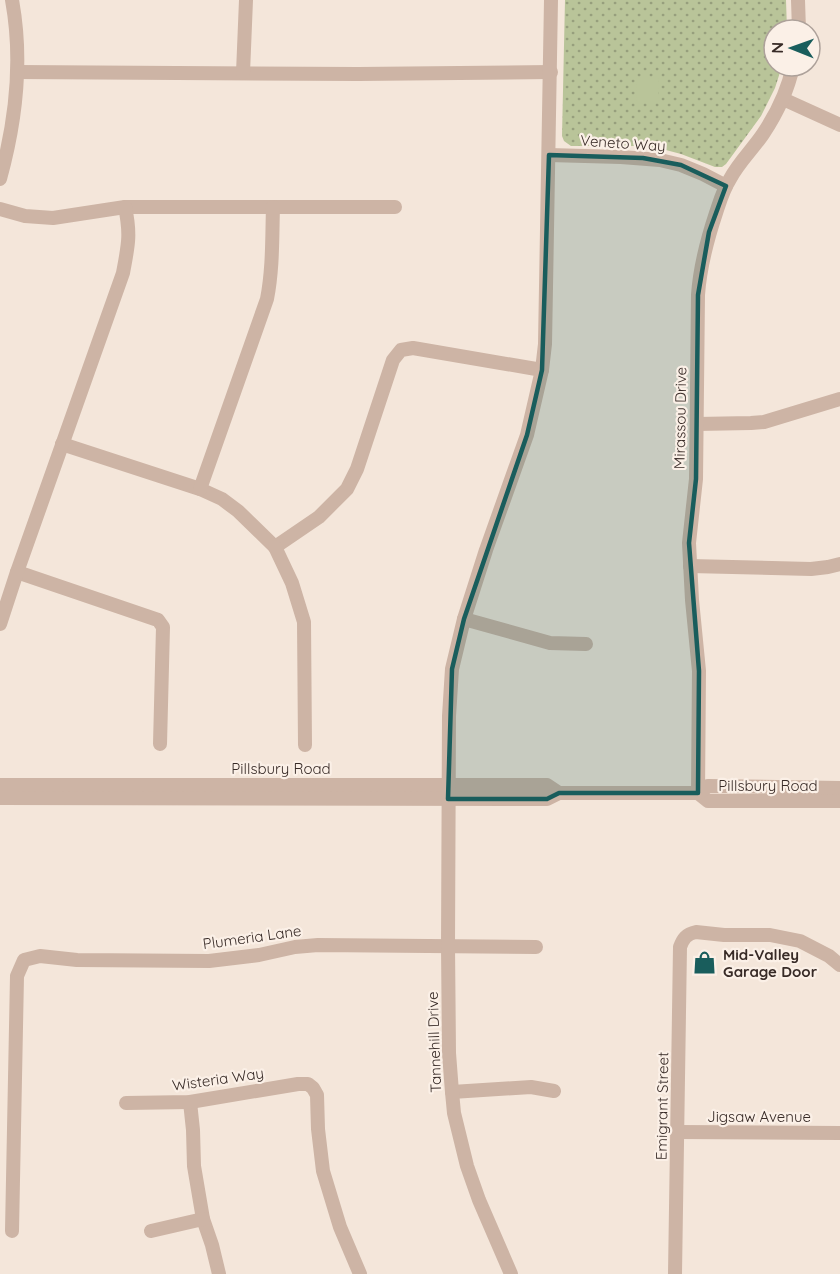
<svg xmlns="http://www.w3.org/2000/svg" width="840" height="1274" viewBox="0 0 840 1274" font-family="Quicksand,sans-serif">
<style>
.park{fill:url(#park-dots)}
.garden{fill:#b9c499}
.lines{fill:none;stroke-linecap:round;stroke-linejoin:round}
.minor{stroke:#cdb4a5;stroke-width:14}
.marked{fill:#195d5c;fill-opacity:0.2;stroke:#195d5c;stroke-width:4.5;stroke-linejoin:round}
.labels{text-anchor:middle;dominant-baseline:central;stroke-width:4.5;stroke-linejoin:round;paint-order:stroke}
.street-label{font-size:15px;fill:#382b27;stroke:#fbf0e7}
.poi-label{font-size:15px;font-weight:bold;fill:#382b27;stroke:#fbf0e7;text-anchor:start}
</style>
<defs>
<pattern id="park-dots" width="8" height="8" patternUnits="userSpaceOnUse" patternTransform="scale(1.5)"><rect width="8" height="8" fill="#b9c499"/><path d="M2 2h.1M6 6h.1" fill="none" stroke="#979f7d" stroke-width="1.8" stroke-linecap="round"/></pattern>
</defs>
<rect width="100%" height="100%" fill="#f4e6da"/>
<!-- park -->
<path class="park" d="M 565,0 L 786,0 L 787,30 L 774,30 L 774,66 L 782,66 L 775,88 L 761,116 L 726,164 L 722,167 L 715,167 L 681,154 L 662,149 L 641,146 L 571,146 L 564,141 L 562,136 Z"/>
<!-- garden -->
<path class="garden" d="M 637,78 L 659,78 L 658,101 L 636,101 Z"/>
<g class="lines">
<!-- minor -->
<g class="minor">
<path d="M 798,0 L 799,30"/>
<path d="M 17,72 L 358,74 L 551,72"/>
<path d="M 243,73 L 246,0"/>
<path d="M 783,99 L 840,125"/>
<path d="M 549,155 L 621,157 L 660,160 L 681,165 L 703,174 L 726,186"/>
<path d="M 0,179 C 16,121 23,60 12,0"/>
<path d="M 0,209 L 25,216 L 53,218 L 125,207 L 395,207"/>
<path d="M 697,424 L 751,423 L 764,422 L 840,399"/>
<path d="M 62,444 L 200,489 L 222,499 L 238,511 L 275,547 L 319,517 L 347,489 L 357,469 L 393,360 L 401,350 L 413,348 L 542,370"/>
<path d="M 200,489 L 267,299 C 273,268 272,238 273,207"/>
<path d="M 275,547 L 292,583 L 304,622 L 305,745"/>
<path d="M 690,566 L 811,569 L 828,567 L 840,564"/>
<path d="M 17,572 L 158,620 L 163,627 L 160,744"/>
<path d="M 464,619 L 550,643 L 586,644"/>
<path d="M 0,624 L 17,572 L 123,273 C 128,246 131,235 125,207"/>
<path d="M 0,785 L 547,785 L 559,793"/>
<path d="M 698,793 L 699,671 L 692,600 L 689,543 L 696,479 L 698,295 C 700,266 707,240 716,213 C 720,201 723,190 730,179 C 739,162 753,149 763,134 C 777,113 788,90 793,66"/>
<path d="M 698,793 L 708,801 L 840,801"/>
<path d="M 0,798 L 547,799 L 559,793 L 698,793 L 708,786 L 840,788"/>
<path d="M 452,1092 L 531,1087 L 554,1091"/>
<path d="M 190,1102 L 193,1130 L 194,1166 L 203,1219 L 212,1245 L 219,1274"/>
<path d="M 126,1103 L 190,1102 L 298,1084 L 308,1084 L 313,1088 L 317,1095 L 318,1129 L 323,1171 L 340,1227 L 360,1274"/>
<path d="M 678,1132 L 840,1133"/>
<path d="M 12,1231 L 17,976 L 24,960 L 40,956 L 77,960 L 209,961 L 259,955 L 295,947 L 318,945 L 536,947"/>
<path d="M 151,1231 L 203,1219"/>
<path d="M 511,1274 L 479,1200 L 467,1166 L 454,1113 L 452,1092 L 449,1053 L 448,946 L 449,716 L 452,669 L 464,619 L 486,550 L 527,435 L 542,370 L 545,344 L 551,0"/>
<path d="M 675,1274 L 680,947 C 683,939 686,934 696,932 L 724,935 L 770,935 L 800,941 L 829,956 L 840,965"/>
</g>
</g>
<!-- marked area -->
<path class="marked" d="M 549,155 L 643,158 L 681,165 L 726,186 L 709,232 L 698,295 L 696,479 L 689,543 L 699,671 L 698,793 L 559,793 L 547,799 L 448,799 L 452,669 L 464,619 L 527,435 L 542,370 Z"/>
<!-- icons -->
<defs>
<symbol id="shop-bare" viewBox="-9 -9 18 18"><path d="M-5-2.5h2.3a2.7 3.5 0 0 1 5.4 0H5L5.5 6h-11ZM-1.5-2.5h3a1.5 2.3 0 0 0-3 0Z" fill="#195d5c" stroke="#fbf0e7" stroke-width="2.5" paint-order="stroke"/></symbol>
</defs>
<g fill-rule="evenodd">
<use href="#shop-bare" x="688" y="946" width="33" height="33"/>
</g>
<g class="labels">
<!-- street labels -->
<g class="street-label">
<text transform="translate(623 143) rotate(4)">Veneto Way</text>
<text transform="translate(680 418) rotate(-89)">Mirassou Drive</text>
<text x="281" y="768">Pillsbury Road</text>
<text x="768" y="785">Pillsbury Road</text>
<text transform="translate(252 937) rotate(-8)">Plumeria Lane</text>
<text transform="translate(434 1042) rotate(-92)">Tannehill Drive</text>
<text transform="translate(218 1079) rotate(-8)">Wisteria Way</text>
<text transform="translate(662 1106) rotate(-89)">Emigrant Street</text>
<text x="759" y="1116">Jigsaw Avenue</text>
</g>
<!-- poi labels -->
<g class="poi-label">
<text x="723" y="954">Mid-Valley<tspan x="723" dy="17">Garage Door</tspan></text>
</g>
</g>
<!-- north arrow -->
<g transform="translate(792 48) rotate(271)"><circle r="28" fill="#fbf0e7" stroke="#ada19a" stroke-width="1.5"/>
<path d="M0-4.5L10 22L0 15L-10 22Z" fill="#195d5c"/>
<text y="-9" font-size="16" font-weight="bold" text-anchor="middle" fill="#382b27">N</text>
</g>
</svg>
